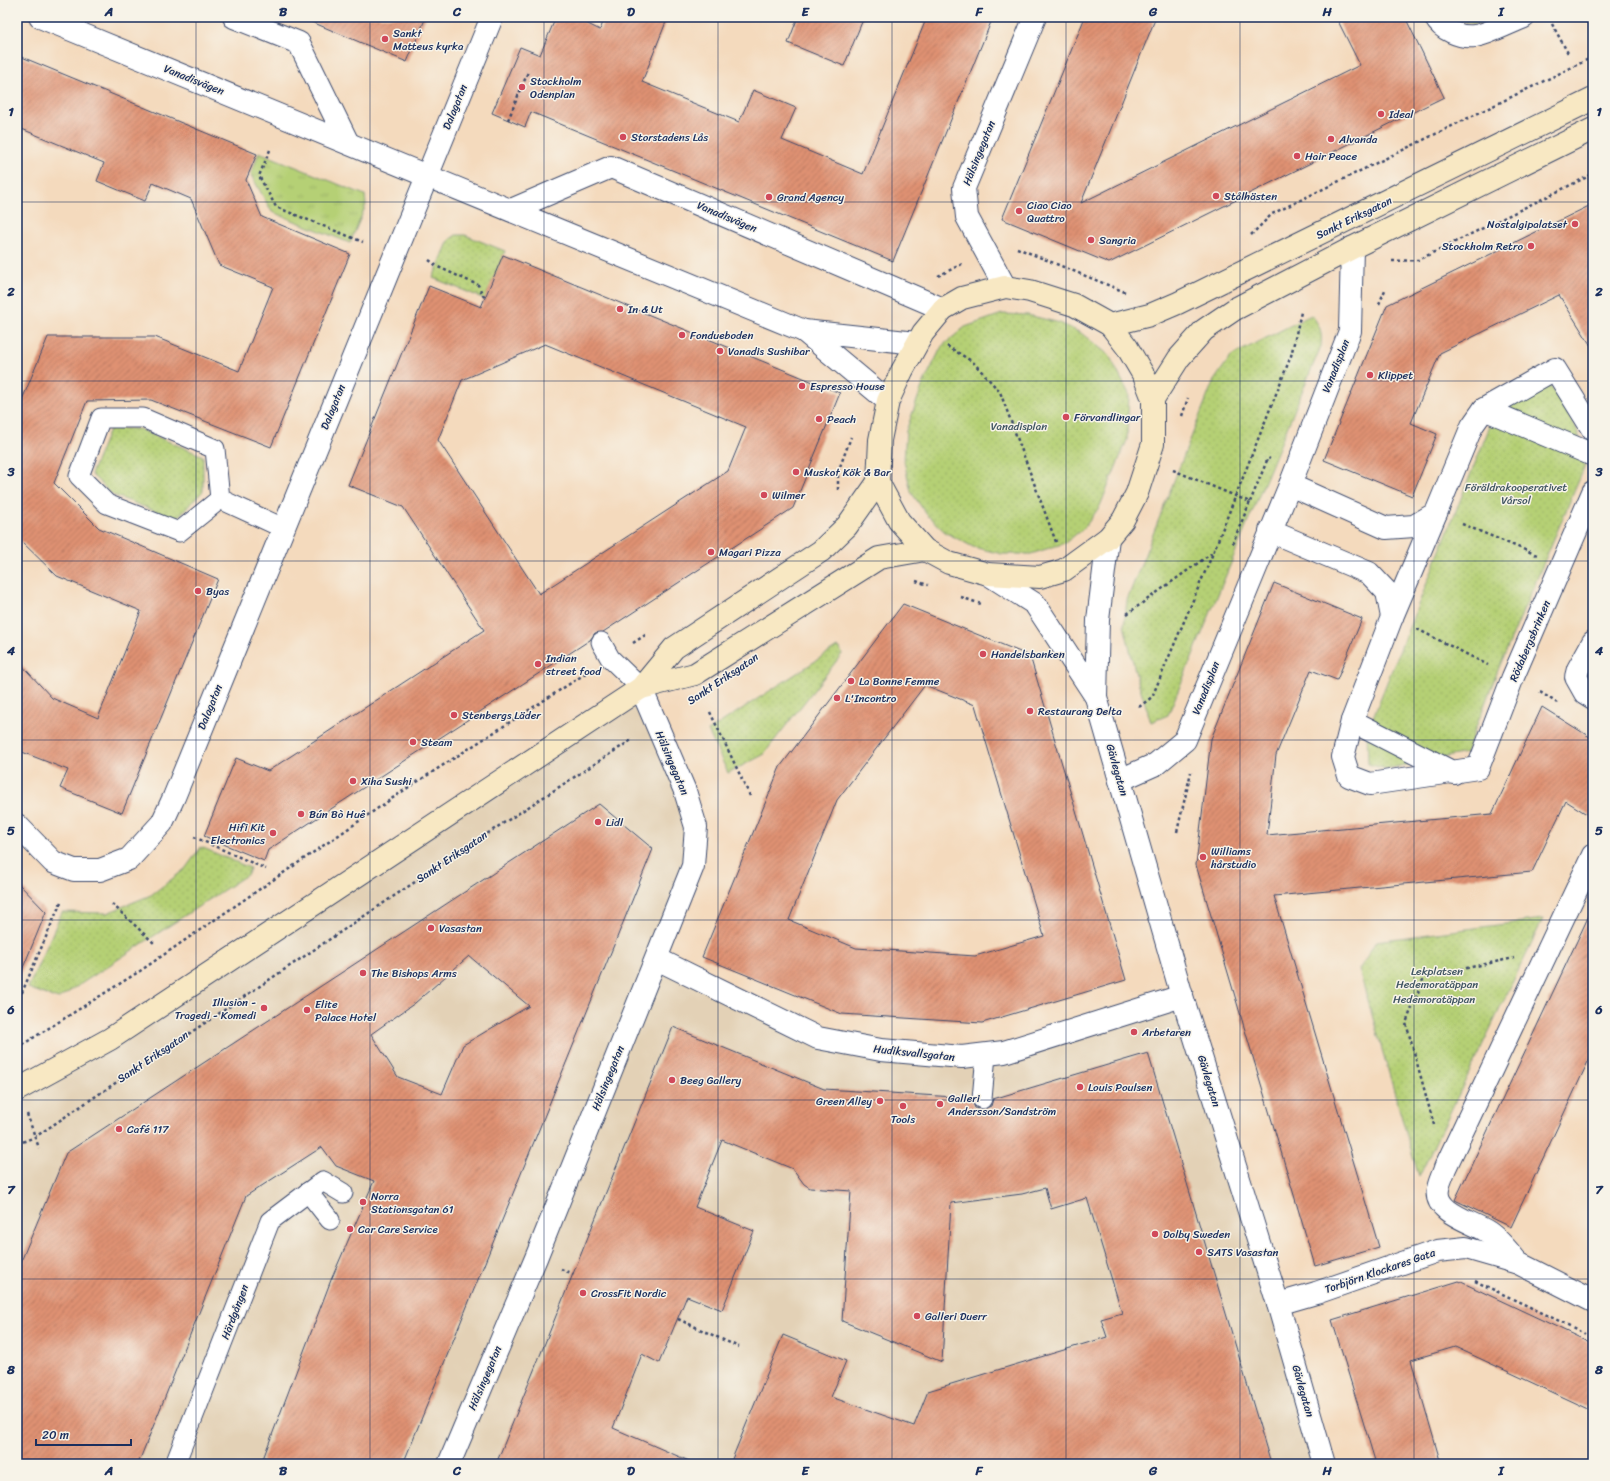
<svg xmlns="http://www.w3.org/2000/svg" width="1610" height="1481" viewBox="0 0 1610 1481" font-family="Sriracha,sans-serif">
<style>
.built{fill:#e3d1b6}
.grass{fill:url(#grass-tufts);stroke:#68806a}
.park{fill:url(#park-dots);stroke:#68806a}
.building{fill:url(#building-hatch);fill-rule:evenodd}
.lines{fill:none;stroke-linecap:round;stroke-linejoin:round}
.service-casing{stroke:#3c496c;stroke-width:21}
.minor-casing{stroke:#3c496c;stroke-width:24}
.secondary-casing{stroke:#3c496c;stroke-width:24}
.path{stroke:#3c496c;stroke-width:2.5;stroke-dasharray:3 3;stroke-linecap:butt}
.service{stroke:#fff;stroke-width:19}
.minor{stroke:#fff;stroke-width:22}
.secondary{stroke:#f8e8c3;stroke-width:22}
.grid{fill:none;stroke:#1b2f5e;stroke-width:1;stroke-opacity:0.55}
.poi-dot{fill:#d1495b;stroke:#f7f3e8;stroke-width:1.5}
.labels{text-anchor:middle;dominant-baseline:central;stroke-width:3;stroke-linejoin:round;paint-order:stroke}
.poi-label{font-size:11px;fill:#1b2f5e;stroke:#f7f3e8;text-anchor:start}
.street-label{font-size:11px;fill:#1b2f5e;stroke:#f7f3e8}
.park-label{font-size:11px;fill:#425764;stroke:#f7f3e8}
.neatline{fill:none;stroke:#1b2f5e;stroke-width:1.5}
.grid-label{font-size:13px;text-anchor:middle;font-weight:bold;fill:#1b2f5e}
</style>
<defs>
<pattern id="grass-tufts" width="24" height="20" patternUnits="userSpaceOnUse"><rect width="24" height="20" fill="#b5d075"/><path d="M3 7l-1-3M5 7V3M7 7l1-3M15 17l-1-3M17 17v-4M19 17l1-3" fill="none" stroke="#9bb368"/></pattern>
<pattern id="park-dots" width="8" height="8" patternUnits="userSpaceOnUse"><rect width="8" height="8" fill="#b5d075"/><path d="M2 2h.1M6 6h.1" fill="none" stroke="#9bb368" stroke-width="1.8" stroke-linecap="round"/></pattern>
<pattern id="building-hatch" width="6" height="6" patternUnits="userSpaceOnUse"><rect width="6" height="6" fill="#df9172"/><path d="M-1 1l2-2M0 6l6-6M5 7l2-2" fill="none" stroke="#b47761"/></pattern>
</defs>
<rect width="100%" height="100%" fill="#f7f3e8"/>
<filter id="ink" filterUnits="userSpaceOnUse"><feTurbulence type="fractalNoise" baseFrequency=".025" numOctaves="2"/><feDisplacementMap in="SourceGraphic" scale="8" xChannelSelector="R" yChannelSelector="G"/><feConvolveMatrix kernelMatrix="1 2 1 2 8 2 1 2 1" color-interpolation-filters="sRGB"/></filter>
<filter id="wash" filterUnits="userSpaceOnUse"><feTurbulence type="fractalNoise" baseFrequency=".012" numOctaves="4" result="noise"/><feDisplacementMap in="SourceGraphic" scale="16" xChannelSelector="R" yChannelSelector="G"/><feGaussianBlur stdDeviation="0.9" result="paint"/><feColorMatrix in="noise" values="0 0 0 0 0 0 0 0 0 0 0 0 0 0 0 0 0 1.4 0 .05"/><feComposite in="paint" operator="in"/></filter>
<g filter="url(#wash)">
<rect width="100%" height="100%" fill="#f4dabd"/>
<!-- built -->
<path class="built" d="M 639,695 L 682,793 L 691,865 L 652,959 L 824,1039 L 962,1060 L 1180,999 L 1324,1464 L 17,1464 L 17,1097 Z"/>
<!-- grass -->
<path class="grass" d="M 259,152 L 365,195 L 366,205 L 350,243 L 272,212 L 251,175 Z"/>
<!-- park -->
<g class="park">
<path d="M 1456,17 L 1497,17 C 1477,25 1476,27 1456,17 Z"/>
<path d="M 456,235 L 465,235 L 505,251 L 485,299 L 433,278 L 449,240 Z"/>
<path d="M 1002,314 L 1028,315 L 1060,323 L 1081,333 L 1109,355 L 1129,394 L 1127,440 L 1100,506 L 1085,527 L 1065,543 L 1031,554 L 1002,554 L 973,547 L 945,532 L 927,515 L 911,492 L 904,461 L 906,431 L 923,384 L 942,346 L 965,327 Z"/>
<path d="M 1311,315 C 1321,326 1322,332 1321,346 L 1168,715 L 1151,722 L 1136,675 L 1124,625 L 1127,600 L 1213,382 L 1231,356 Z"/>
<path d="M 1549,383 L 1578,431 L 1585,466 L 1498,670 L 1466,753 L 1386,769 L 1368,764 L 1367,732 L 1494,416 Z"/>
<path d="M 110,428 L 139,429 L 203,456 L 203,491 L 176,519 L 113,495 L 91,474 Z"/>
<path d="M 837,647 L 840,648 L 842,654 L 763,755 L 728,773 L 708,731 Z"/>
<path d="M 201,847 L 250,868 L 248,874 L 58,999 L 28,988 L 62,912 L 107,913 L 151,895 L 185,869 Z"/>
<path d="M 1543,919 L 1419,1177 L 1359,970 L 1376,941 Z"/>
</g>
<g id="blocks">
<!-- building -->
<g class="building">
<path d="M 300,17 L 426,17 L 407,62 Z"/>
<path d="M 556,17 L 574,17 L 600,30 L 605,17 L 668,17 L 642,82 L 739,122 L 753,90 L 796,108 L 782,140 L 863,174 L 927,17 L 993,17 L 893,261 L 531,112 L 525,127 L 492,113 L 520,47 L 540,55 Z"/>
<path d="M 798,17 L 864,17 L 844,66 L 788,43 Z"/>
<path d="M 1085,17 L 1156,17 L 1081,203 L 1360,65 L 1336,17 L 1405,17 L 1444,97 L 1109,263 L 1002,219 Z"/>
<path d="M 17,55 L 257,154 L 246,180 L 262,217 L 350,254 L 271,447 L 151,400 L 87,401 L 54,483 L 99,528 L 218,579 L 122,813 L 60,788 L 68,770 L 17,750 L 17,660 L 52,698 L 98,718 L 141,611 L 57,576 L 17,537 L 17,412 L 48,337 L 155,337 L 239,371 L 273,287 L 219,265 L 191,199 L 153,183 L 145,201 L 97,181 L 104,163 L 17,127 Z"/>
<path d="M 1593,204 L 1593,349 L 1559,295 L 1440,353 L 1411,423 L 1437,434 L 1412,496 L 1324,460 L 1387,305 Z"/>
<path d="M 503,255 L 840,393 L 793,508 L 603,632 L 595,633 L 590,640 L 268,850 L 264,861 L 204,836 L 236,758 L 268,771 L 484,630 L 403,507 L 348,485 L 429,286 L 481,307 ZM 545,344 L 746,427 L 728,471 L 539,594 L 438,440 L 462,380 Z"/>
<path d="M 1274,583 L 1362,619 L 1337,680 L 1311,670 L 1276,755 L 1267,835 L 1492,814 L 1542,707 L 1593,739 L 1593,818 L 1566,801 L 1532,872 L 1274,896 L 1379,1247 L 1315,1266 L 1196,865 L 1211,739 Z"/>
<path d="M 903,604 L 1030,656 L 1126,980 L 982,1023 L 842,1014 L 702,957 L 780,767 ZM 925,685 L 975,705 L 1044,936 L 975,956 L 856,948 L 789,920 L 837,800 Z"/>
<path d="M 599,804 L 653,849 L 403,1464 L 261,1464 L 331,1280 L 374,1181 L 336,1166 L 322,1147 L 246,1196 L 138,1464 L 17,1464 L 17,1271 L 66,1153 ZM 469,956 L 529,1006 L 463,1045 L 442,1094 L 398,1077 L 371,1034 L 415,1003 Z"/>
<path d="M 17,882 L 46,912 L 18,980 L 17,980 Z"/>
<path d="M 1593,907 L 1593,1051 L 1511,1227 L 1455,1200 Z"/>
<path d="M 673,1027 L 824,1089 L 971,1098 L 975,1108 L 981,1110 L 991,1106 L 993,1099 L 1148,1053 L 1271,1464 L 730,1464 L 783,1335 L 846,1361 L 831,1397 L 914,1426 L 928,1391 L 1107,1337 L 1101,1319 L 1122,1313 L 1087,1198 L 1051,1209 L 1045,1188 L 1022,1194 L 951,1203 L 942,1362 L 842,1321 L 851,1191 L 810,1188 L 804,1184 L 793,1169 L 722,1140 L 695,1207 L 754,1231 L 722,1310 L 687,1296 L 659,1363 L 642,1354 L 613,1428 L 696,1464 L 496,1464 Z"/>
<path d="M 1459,1281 L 1593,1344 L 1593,1411 L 1455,1347 L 1411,1360 L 1441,1464 L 1376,1464 L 1332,1320 Z"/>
</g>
</g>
</g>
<g filter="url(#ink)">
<use href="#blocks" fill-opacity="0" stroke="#3c496c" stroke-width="1"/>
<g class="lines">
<defs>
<g id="service">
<path d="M 220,499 L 179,532 L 107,504 L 79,476 L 101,418 L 143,418 L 215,449 L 220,499 L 283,528"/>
<path d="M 601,642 L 610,658 L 641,688"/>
<path d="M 982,1099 L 986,1055"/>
<path d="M 308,1192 L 330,1220"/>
<path d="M 175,1464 L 270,1221 L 323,1181 L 343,1193"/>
</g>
<g id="minor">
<path d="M 40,17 L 804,331 L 916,343"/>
<path d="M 234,17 L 299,43 L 348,143"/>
<path d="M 1435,17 C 1442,30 1460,38 1475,36 C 1488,34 1511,22 1524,17"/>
<path d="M 511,210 L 611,167 L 943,309"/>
<path d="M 1005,287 L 967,217 L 964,188 L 1035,17"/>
<path d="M 804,331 L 888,401"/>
<path d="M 1484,409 L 1593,455"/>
<path d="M 1290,485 L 1386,528 L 1414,526 L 1436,513 L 1472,426 L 1484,409 L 1555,369 L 1593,430"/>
<path d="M 1270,531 L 1369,573 L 1387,592 L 1392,617 L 1352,721 L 1343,757 L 1349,776 L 1370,784 L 1478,768 L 1513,677 L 1593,492"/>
<path d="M 988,574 L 1035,604 L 1096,697 L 1182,996 L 1278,1304 L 1324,1464"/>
<path d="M 1392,617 L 1436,513"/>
<path d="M 1593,642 L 1578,669 L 1576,677 L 1585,693 L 1593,698"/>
<path d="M 1096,697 L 1098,620 L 1108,538"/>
<path d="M 1352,721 L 1454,773"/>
<path d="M 1120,780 L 1156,764 L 1185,740 L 1290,485 L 1350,331 L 1352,248"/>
<path d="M 17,825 L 53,862 L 74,870 L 100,870 L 129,859 L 162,823 L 174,797 L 492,17"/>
<path d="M 657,959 L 818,1038 L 881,1050 L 962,1057 L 1004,1052 L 1182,996"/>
<path d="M 1518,1263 C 1509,1252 1500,1240 1488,1232 C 1474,1222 1433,1213 1438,1189 C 1439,1182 1443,1175 1445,1168 L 1593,855"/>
<path d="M 1278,1304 L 1316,1293 L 1437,1251 L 1466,1248 L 1518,1263 L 1593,1301"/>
<path d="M 449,1464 L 536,1258 L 693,866 L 696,827 L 685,791 L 641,688"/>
</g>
<g id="secondary">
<path d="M 1005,287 L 1030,291 L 1074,305 L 1110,325 L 1127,347 L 1144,376 L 1153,399 L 1153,444 L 1137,493 L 1123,520 L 1108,538 L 1064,570 L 1040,577 L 988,574 L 949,563 L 925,550 L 899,521 L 878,482 L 880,440 L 888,401 L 902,371 L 923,333 L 943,309 L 962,298 Z"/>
<path d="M 1110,325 L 1150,315 L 1178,303 L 1593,99"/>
<path d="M 1153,399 L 1179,358 L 1204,330 L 1235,309 L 1352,248 L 1593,129"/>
<path d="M 641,688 L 695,674 L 879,558 L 925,550"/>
<path d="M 17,1090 L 110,1039 L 641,688 L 674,648 L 821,551 L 847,526 L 878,482"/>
</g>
</defs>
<!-- service casing -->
<use href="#service" class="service-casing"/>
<!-- minor casing -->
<use href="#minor" class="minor-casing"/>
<!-- secondary casing -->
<use href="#secondary" class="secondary-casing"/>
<!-- path -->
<g class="path">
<path d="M 1552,24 L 1569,55"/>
<path d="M 508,120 L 528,72"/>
<path d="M 270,150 L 259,176 L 276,207 L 363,242"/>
<path d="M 1251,235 L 1272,214 L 1593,57"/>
<path d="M 1017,248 L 1125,292"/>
<path d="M 429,260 L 438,267 L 478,285 L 485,299"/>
<path d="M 1392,261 L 1418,260 L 1593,174"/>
<path d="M 938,276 L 962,264"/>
<path d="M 1379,304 L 1385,290"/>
<path d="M 947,346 L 973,362 L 1000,392 L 1056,542"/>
<path d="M 1182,416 L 1188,398"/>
<path d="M 1173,470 L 1250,502 L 1233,542 L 1236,544"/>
<path d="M 838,490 L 838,472 L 851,437"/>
<path d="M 1250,502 L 1268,458 L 1270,459"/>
<path d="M 1462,524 L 1537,555"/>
<path d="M 916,581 L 928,585"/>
<path d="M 961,597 L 981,604"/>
<path d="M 1127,614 L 1212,553"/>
<path d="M 1417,629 L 1488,665"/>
<path d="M 633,643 L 647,634"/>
<path d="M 1540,692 L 1557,703"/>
<path d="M 1139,707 L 1152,697 L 1213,553 L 1291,356 L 1301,312"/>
<path d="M 710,712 L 750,796"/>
<path d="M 1177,832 L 1191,772"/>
<path d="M 194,837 L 266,869"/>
<path d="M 112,904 L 155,944"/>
<path d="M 17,1004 L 61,902"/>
<path d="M 17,1048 L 140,971 L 406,789 L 588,672"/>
<path d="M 27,1114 L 39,1148"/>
<path d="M 1434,1125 L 1406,1023 L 1424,977 L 1514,958"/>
<path d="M 17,1144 L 35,1137 L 479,839 L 633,739"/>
<path d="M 561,1269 L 573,1274"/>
<path d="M 1475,1281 L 1593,1337"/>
<path d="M 678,1319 L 739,1347"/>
</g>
<!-- service -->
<use href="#service" class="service"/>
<!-- minor -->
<use href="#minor" class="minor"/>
<!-- secondary -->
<use href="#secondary" class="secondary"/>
</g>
</g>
<!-- grid -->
<path class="grid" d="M 196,17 L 196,1464M 370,17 L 370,1464M 544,17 L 544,1464M 718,17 L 718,1464M 892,17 L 892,1464M 1066,17 L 1066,1464M 1240,17 L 1240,1464M 1414,17 L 1414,1464M 17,202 L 1593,202M 17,381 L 1593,381M 17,561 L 1593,561M 17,740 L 1593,740M 17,920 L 1593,920M 17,1100 L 1593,1100M 17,1279 L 1593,1279"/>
<!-- markers -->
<g class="poi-dot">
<circle cx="385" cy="39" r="4"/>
<circle cx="522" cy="87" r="4"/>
<circle cx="1381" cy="114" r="4"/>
<circle cx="623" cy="137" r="4"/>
<circle cx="1331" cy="139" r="4"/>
<circle cx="1297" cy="156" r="4"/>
<circle cx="1216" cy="196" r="4"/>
<circle cx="769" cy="197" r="4"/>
<circle cx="1019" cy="211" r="4"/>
<circle cx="1575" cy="224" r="4"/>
<circle cx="1091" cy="240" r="4"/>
<circle cx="1531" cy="246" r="4"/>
<circle cx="620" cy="309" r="4"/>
<circle cx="682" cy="335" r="4"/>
<circle cx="720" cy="351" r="4"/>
<circle cx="1370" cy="375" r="4"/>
<circle cx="802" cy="386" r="4"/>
<circle cx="1066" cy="417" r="4"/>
<circle cx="819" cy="419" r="4"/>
<circle cx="796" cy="472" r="4"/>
<circle cx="764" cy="495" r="4"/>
<circle cx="711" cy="552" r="4"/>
<circle cx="198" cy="591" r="4"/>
<circle cx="983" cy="654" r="4"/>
<circle cx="538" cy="664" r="4"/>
<circle cx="851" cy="681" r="4"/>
<circle cx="837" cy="698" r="4"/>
<circle cx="1030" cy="711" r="4"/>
<circle cx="454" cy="715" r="4"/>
<circle cx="413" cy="742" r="4"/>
<circle cx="353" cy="781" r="4"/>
<circle cx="301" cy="814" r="4"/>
<circle cx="598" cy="822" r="4"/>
<circle cx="273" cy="833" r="4"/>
<circle cx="1203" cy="857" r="4"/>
<circle cx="431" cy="928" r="4"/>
<circle cx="363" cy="973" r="4"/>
<circle cx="264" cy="1008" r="4"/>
<circle cx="307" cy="1010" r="4"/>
<circle cx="1134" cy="1032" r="4"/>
<circle cx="672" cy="1080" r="4"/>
<circle cx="1080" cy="1087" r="4"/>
<circle cx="880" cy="1101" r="4"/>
<circle cx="940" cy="1104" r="4"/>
<circle cx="903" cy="1106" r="4"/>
<circle cx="119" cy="1129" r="4"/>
<circle cx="363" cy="1202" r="4"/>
<circle cx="350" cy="1229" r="4"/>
<circle cx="1155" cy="1234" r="4"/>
<circle cx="1199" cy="1252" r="4"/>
<circle cx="583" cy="1293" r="4"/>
<circle cx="917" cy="1316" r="4"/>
</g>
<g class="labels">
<!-- poi labels -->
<g class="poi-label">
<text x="393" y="33">Sankt<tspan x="393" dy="13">Matteus kyrka</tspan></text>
<text x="530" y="81">Stockholm<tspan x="530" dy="13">Odenplan</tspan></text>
<text x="1389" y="114">Ideal</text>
<text x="631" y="137">Storstadens Lås</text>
<text x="1339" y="139">Alvanda</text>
<text x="1305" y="156">Hair Peace</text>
<text x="1224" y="196">Stålhästen</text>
<text x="777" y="197">Grand Agency</text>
<text x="1027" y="205">Ciao Ciao<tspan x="1027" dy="13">Quattro</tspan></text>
<text x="1567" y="224" text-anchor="end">Nostalgipalatset</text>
<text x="1099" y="240">Sangria</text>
<text x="1523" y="246" text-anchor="end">Stockholm Retro</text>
<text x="628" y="309">In &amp; Ut</text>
<text x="690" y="335">Fondueboden</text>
<text x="728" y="351">Vanadis Sushibar</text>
<text x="1378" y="375">Klippet</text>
<text x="810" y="386">Espresso House</text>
<text x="1074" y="417">Förvandlingar</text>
<text x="827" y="419">Peach</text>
<text x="804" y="472">Muskot Kök &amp; Bar</text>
<text x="772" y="495">Wilmer</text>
<text x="719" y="552">Magari Pizza</text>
<text x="206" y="591">Byas</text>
<text x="991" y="654">Handelsbanken</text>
<text x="546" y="658">Indian<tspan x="546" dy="13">street food</tspan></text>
<text x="859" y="681">La Bonne Femme</text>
<text x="845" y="698">L'Incontro</text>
<text x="1038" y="711">Restaurang Delta</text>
<text x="462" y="715">Stenbergs Läder</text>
<text x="421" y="742">Steam</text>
<text x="361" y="781">Xiha Sushi</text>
<text x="309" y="814">Bún Bò Huê</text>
<text x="606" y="822">Lidl</text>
<text x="265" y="827" text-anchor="end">Hifi Kit<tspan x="265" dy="13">Electronics</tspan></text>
<text x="1211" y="851">Williams<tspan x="1211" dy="13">hårstudio</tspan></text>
<text x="439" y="928">Vasastan</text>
<text x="371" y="973">The Bishops Arms</text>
<text x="256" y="1002" text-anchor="end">Illusion -<tspan x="256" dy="13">Tragedi - Komedi</tspan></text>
<text x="315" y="1004">Elite<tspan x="315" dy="13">Palace Hotel</tspan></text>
<text x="1142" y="1032">Arbetaren</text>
<text x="680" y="1080">Beeg Gallery</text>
<text x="1088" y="1087">Louis Poulsen</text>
<text x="948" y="1098">Galleri<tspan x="948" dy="13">Andersson/Sandström</tspan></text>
<text x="872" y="1101" text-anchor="end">Green Alley</text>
<text x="903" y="1119" text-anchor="middle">Tools</text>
<text x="127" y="1129">Café 117</text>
<text x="371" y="1196">Norra<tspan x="371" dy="13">Stationsgatan 61</tspan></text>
<text x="358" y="1229">Car Care Service</text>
<text x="1163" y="1234">Dolby Sweden</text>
<text x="1207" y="1252">SATS Vasastan</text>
<text x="591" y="1293">CrossFit Nordic</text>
<text x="925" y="1316">Galleri Duerr</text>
</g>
<!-- street labels -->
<g class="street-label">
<text transform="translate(194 80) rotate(22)">Vanadisvägen</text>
<text transform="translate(455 107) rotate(-68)">Dalagatan</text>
<text transform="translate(979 153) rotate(-68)">Hälsingegatan</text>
<text transform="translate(727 217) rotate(23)">Vanadisvägen</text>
<text transform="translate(1354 218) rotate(-26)">Sankt Eriksgatan</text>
<text transform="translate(1336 366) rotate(-68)">Vanadisplan</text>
<text transform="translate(333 407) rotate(-68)">Dalagatan</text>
<text transform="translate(1530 641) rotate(-67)">Rödabergsbrinken</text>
<text transform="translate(723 679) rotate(-34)">Sankt Eriksgatan</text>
<text transform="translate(1206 688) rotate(-68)">Vanadisplan</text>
<text transform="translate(210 707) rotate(-68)">Dalagatan</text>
<text transform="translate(672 763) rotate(67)">Hälsingegatan</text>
<text transform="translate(1117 770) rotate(74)">Gävlegatan</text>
<text transform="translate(452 857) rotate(-34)">Sankt Eriksgatan</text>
<text transform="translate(914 1053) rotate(6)">Hudiksvallsgatan</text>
<text transform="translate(153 1057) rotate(-34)">Sankt Eriksgatan</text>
<text transform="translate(608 1078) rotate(-68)">Hälsingegatan</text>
<text transform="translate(1209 1081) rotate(73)">Gävlegatan</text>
<text transform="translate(1380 1271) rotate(-19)">Torbjörn Klockares Gata</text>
<text transform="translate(235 1312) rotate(-69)">Härdgången</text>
<text transform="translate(485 1378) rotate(-67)">Hälsingegatan</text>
<text transform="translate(1303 1391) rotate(74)">Gävlegatan</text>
</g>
<!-- park labels -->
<g class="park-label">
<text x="1019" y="426">Vanadisplan</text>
<text x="1516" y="487">Föräldrakooperativet<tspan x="1516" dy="13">Vårsol</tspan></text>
<text x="1437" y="971">Lekplatsen<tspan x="1437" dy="13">Hedemoratäppan</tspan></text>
<text x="1434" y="999">Hedemoratäppan</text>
</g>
</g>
<!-- margin -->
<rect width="1610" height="1481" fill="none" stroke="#f7f3e8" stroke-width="44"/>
<!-- scale -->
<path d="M36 1439v6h95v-6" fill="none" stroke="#1b2f5e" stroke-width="2"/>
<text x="42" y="1439" font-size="12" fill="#1b2f5e" stroke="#f7f3e8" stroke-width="3" paint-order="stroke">20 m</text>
<rect x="22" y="22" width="1566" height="1437" class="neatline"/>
<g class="grid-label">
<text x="109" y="16">A</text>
<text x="283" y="16">B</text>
<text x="457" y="16">C</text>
<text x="631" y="16">D</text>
<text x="805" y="16">E</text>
<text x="979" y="16">F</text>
<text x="1153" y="16">G</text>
<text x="1327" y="16">H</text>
<text x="1501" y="16">I</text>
<text x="11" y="116">1</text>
<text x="1599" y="116">1</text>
<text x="11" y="296">2</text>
<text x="1599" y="296">2</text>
<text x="11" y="476">3</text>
<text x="1599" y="476">3</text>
<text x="11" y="655">4</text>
<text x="1599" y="655">4</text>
<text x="11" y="835">5</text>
<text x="1599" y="835">5</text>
<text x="11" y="1014">6</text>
<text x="1599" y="1014">6</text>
<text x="11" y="1194">7</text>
<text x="1599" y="1194">7</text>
<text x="11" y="1374">8</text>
<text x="1599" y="1374">8</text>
<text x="109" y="1475">A</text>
<text x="283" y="1475">B</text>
<text x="457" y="1475">C</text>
<text x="631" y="1475">D</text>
<text x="805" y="1475">E</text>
<text x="979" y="1475">F</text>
<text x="1153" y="1475">G</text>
<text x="1327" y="1475">H</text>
<text x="1501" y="1475">I</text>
</g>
</svg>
